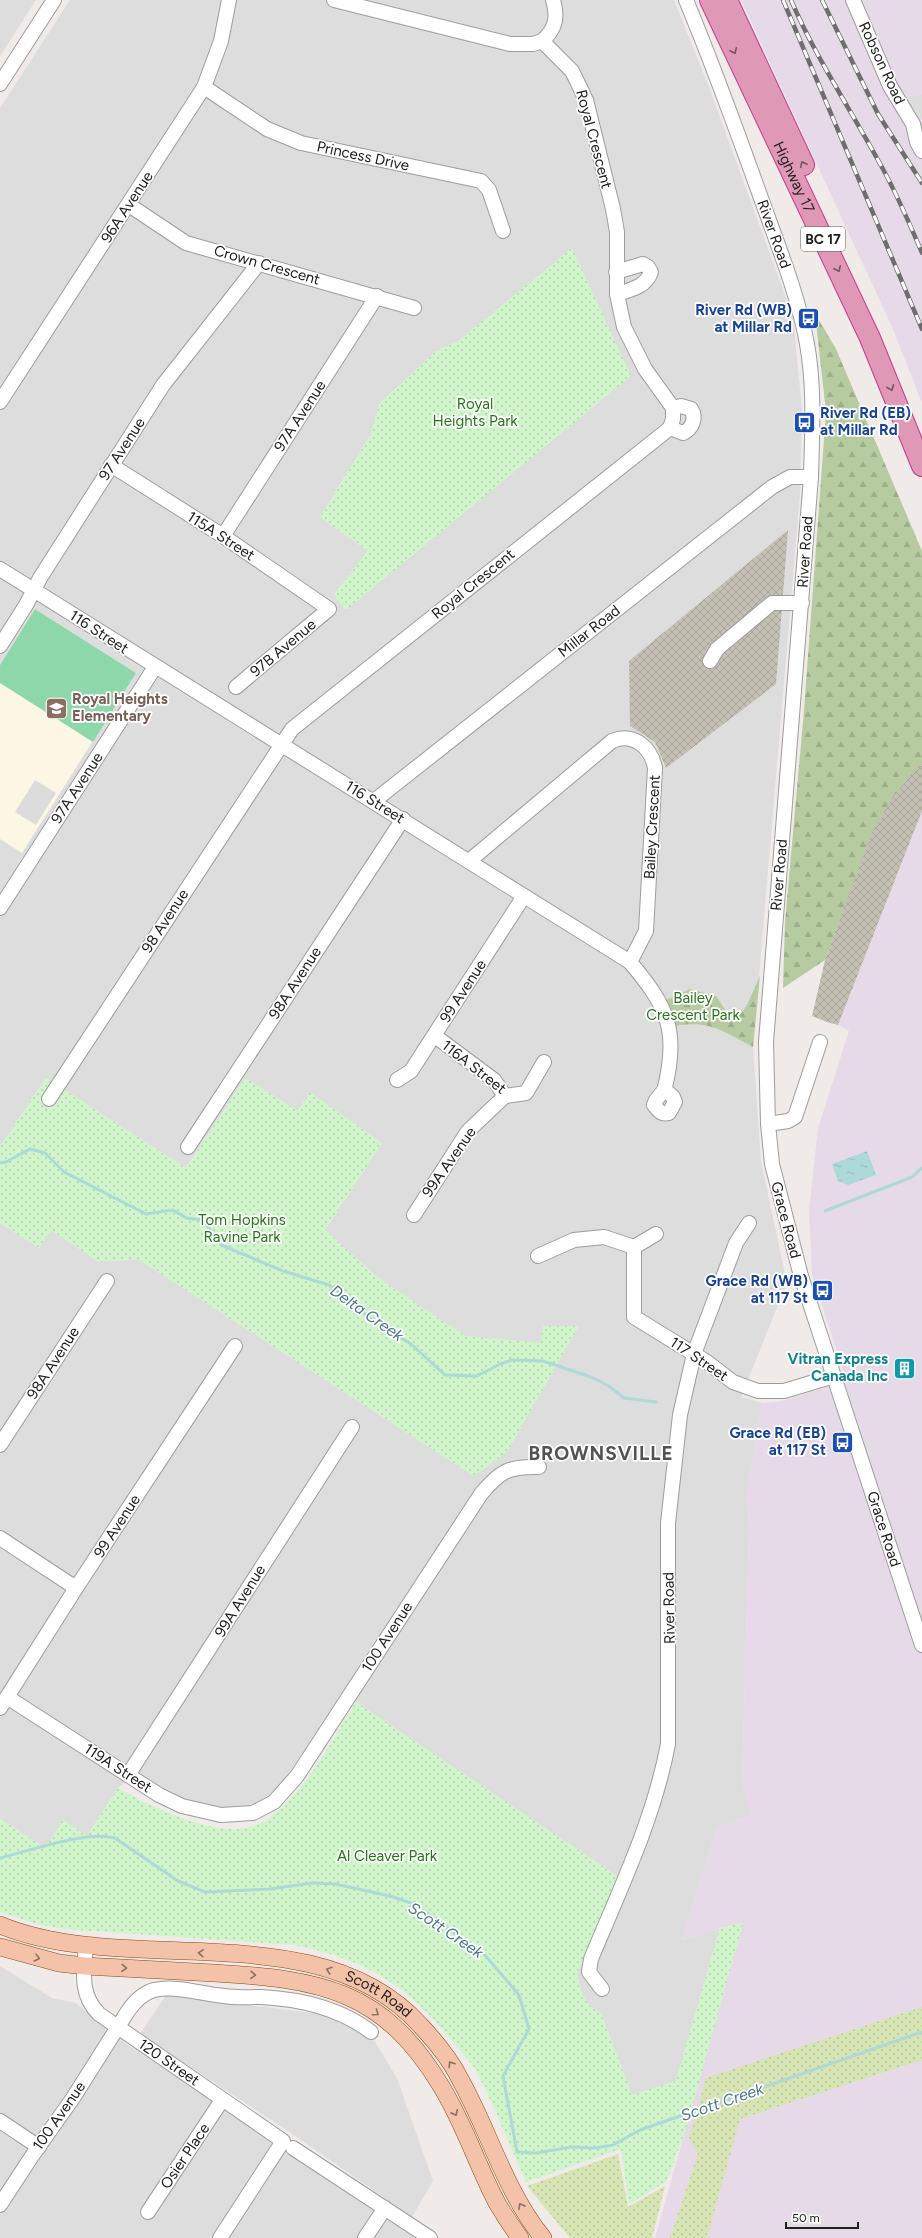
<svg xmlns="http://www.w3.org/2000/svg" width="922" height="2238" viewBox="0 0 922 2238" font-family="Figtree,sans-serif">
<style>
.residential{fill:#dedddd;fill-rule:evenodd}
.industrial{fill:#e7dae8}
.education{fill:#fcf7e4}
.construction{fill:url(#construction-cross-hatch)}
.grass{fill:url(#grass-dots)}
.forest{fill:url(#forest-firs)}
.park{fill:url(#park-dots)}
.pitch{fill:#8ed7aa}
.parking{fill:#dcdcdc}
.water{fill:url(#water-ripples)}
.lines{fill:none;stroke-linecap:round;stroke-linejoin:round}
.stream{stroke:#add9d9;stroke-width:3}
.minor-casing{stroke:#9d9d9d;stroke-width:16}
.major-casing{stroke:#8d470f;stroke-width:18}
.highway-casing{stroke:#ca388c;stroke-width:22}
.minor{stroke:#fff;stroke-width:14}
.major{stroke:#f3c2a9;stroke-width:17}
.highway{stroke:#df98b5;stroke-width:20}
.rail-casing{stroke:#6e6e6e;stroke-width:4.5}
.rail{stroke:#fff;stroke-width:3;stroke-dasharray:9;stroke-linecap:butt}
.oneway{stroke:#765663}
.oneway2{stroke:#8a7164}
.labels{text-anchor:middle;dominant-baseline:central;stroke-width:3.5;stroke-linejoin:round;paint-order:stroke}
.shield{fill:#fff;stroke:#636363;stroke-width:1}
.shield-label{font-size:14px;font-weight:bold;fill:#202020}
.street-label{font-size:15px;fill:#202020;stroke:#fff}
.transit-label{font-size:15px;font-weight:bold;fill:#164399;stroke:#fff;text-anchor:end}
.park-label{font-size:15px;fill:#257517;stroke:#fff}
.education-label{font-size:15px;font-weight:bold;fill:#785e54;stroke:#fff;text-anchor:start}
.culture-label{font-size:15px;font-weight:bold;fill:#0d838f;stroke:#fff;text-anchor:end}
.water-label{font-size:16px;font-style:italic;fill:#477789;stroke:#fff}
.district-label{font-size:19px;font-weight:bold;letter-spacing:1px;fill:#535353;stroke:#fff}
</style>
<defs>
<pattern id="construction-cross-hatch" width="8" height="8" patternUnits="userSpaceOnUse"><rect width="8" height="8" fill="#c4c0b4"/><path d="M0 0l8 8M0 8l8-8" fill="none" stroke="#a8a59a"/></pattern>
<pattern id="grass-dots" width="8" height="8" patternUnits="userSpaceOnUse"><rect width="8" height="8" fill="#d7e4b3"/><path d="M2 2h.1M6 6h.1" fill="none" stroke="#b8c39a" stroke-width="1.8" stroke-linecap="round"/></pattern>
<pattern id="forest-firs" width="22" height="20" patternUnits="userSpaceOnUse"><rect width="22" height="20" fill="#b7cba1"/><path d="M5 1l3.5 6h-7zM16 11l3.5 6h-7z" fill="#9dae8a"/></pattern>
<pattern id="park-dots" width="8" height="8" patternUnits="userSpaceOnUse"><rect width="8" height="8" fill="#d0f5ca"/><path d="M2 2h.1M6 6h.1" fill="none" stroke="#b2d2ad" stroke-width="1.8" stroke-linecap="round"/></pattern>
<pattern id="water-ripples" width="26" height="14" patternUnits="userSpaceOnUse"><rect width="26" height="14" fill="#add9d9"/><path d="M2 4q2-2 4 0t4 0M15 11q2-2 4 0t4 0" fill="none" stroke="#95baba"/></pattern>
</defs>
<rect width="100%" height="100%" fill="#f0ebe8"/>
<!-- residential -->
<g class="residential">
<path d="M 0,0 L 36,0 L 0,56 Z"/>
<path d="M 70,0 L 674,0 L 709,87 L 793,317 L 802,409 L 800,495 L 753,1047 L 761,1161 L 787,1283 L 741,1397 L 762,1403 L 747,1492 L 749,1530 L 742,1784 L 752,1815 L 717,1827 L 682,1940 L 720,1928 L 676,2081 L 632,2095 L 601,2013 L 595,2011 L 587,2003 L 580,1990 L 577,1974 L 619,1877 L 342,1693 L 279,1788 L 259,1804 L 233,1809 L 202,1805 L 177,1798 L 138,1774 L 118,1788 L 87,1836 L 45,1848 L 0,1819 L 0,1223 L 39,1248 L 51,1230 L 99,1262 L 138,1259 L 474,1476 L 541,1343 L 465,1336 L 377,1277 L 325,1230 L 382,1143 L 310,1093 L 298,1111 L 245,1078 L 186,1168 L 46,1078 L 0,1147 L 0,108 ZM 457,342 L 346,610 L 334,595 L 368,551 L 320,517 L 371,434 L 380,403 L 438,350 Z"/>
<path d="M 0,1966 L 52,1998 L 76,2003 L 128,2045 L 422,2238 L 0,2238 Z"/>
<path d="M 166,1995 L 320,2014 L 361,2031 L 375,2042 L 397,2078 L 433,2181 L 412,2217 L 288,2131 L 140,2034 Z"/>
</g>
<!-- industrial -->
<g class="industrial">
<path d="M 741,0 L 922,0 L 922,403 L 892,327 Z"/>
<path d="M 922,811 L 922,2238 L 655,2238 L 743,1923 L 720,1928 L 682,1940 L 717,1827 L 752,1815 L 742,1784 L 749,1530 L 747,1492 L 762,1403 L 782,1401 L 846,1381 L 812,1274 L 809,1209 L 818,1128 L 849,1031 L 838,1025 Z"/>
</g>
<!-- education -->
<path class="education" d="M 35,609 L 136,673 L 22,853 L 0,839 L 0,665 Z"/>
<!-- construction -->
<g class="construction">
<path d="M 788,530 L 776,684 L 666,768 L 655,742 L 630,726 L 629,661 Z"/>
<path d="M 922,589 L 922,811 L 838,1025 L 827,1022 L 812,1016 L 825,960 L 864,852 Z"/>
</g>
<!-- grass -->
<g class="grass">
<path d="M 922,2007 L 922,2060 L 740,2119 L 707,2238 L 670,2238 L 698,2154 L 689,2138 L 706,2078 Z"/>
<path d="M 618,2154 L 628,2207 L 665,2186 L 652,2238 L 570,2238 L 527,2186 Z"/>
</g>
<!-- forest -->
<g class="forest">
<path d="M 815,313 L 836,349 L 922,551 L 922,762 L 892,798 L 872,833 L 825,960 L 783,988 L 785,922 L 804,710 L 826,412 Z"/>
<path d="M 760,976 L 753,1047 C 722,1031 710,1020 675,1026 L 664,1001 L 690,989 L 716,996 L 734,1023 L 747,1005 Z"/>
</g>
<!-- park -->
<g class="park">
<path d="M 572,248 L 631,376 L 346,610 L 334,595 L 368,551 L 320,517 L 371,434 L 380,403 L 438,350 L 457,342 Z"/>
<path d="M 46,1078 L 186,1168 L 245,1078 L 298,1111 L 310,1092 L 382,1143 L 325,1230 L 377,1277 L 465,1336 L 541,1343 L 543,1326 L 579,1326 L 507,1452 L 474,1476 L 138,1259 L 99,1262 L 51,1230 L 39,1248 L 0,1223 L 0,1147 Z"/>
<path d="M 356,1702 L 619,1877 L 577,1974 C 580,1989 585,2008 601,2013 L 632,2095 L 676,2081 L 720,1928 L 743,1923 L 687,2126 L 667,2181 L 629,2204 L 621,2149 L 526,2182 C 509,2145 495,2106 476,2071 C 470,2060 459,2050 451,2040 C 406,1984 366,1960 295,1945 L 64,1929 L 40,1925 L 0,1912 L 0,1819 L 45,1848 L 63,1820 L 87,1836 L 118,1788 C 151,1807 224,1843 261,1823 C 301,1802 331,1740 356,1702 Z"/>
</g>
<!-- pitch -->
<path class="pitch" d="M 35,609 L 136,673 L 93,742 L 0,683 L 0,665 Z"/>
<!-- parking -->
<g class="parking">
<path d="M 922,95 L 922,118 L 906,97 Z"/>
<path d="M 35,780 L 56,793 L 36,825 L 15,812 Z"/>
</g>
<!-- water -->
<path class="water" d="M 867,1151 L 876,1175 L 848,1185 L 838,1181 L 832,1164 Z"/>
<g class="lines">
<!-- stream -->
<g class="stream">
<path d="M 0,1163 L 6,1162 L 30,1149 L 45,1153 L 64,1172 L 146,1214 L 173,1210 L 186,1218 L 203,1220 L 221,1245 L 283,1271 L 329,1285 L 375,1322 L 411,1344 L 445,1375 L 477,1376 L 500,1364 L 512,1360 L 543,1361 L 591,1377 L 609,1386 L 624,1398 L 656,1402"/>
<path d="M 825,1211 L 912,1177 L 922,1168"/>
<path d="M 0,1858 C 29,1851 88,1830 115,1838 L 178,1881 L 205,1892 L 270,1889 L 312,1883 L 335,1884 L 390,1896 L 414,1904 L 484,1954 L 519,1995 L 529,2029 L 503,2076 L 517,2152 L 536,2153 L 572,2147 L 594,2148 L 613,2145 L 640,2130 L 922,2032"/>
</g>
<defs>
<g id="minor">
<path d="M 334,0 L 510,44 L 533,44 L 542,41"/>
<path d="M 686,0 C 713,65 737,131 761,198 C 778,246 798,294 807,344 C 815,388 812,433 811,477 L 766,1042 L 768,1124 L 772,1164 L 801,1276 L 922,1645"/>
<path d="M 853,0 L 890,86 L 913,124 L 917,142 L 922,151"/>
<path d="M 0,84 L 54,0"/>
<path d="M 204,87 L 267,129 L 301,143 L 481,181 L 489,190 L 503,231"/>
<path d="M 129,205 L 186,243 L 414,308"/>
<path d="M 616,272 L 643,264 L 648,267 L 651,272 C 646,287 630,290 617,294"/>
<path d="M 0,402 L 204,87 L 221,41 L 229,0"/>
<path d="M 670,428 L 683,433 C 692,429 697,418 691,409 L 681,406 L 673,408"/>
<path d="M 111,465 L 223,536 L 329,609 L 236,687"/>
<path d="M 223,536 L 377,296"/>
<path d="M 0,569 L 630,962 C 667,1006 679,1030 665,1087 C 664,1093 656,1097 654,1105 C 659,1111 661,1115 669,1113 L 675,1102 L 673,1097 L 665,1090"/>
<path d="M 0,646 L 26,605 L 40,578 L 163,385 L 259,263"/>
<path d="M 710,661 L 717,649 L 772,603 L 802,603"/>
<path d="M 374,801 L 772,487 L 790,477 L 811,477"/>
<path d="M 469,861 L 612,741 C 633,732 651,747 655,768 L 646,931 L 630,962"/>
<path d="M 0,908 L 155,667"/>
<path d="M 435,1036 L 494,1080 L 505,1096 L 526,1093 L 544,1062"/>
<path d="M 397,1080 L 411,1071 L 524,896"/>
<path d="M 49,1099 L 292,729 L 670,428 L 673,419 L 673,408 L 645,369 L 624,327 L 617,294 L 617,232 L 613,209 L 586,100 L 572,71 L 542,41 C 556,29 558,17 553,0"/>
<path d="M 768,1124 L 788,1121 L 795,1117 L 820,1042"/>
<path d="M 188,1147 L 403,819"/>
<path d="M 414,1215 L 468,1131 L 505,1096"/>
<path d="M 634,1247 L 656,1234"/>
<path d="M 538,1256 L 574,1240 L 604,1237 L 634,1247 L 634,1317 L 707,1362 L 733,1382 L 758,1391 L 784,1391 L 834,1376"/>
<path d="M 0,1445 L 107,1281"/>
<path d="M 0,1538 L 76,1588"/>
<path d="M 7,1697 L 159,1795 L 182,1806 L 221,1815 L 253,1813 L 274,1802 L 297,1776 L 481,1494 C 500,1471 509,1466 539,1467"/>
<path d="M 0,1708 L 76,1588 L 235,1346"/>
<path d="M 128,1775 L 352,1427"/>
<path id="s1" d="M 86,1946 C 84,1971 79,1994 99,2014 L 283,2141 L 220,2238"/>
<path d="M 602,1989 L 589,1972 L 591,1959 C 620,1889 654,1819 668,1744 L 668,1523 L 680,1415 L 694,1354 L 736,1243 L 749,1223"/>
<path d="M 0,2121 L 39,2147"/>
<path d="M 293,2148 L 430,2238"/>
<path d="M 0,2205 L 32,2156 L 73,2098 L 128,2011 C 135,2001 143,1993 154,1990 C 176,1985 202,1994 224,1996 C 236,1998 248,1997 261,1997 C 299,1999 340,2008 371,2032"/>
<path d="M 148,2212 L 222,2100"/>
<path d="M 365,2238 L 385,2208"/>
</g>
<g id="major">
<path id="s2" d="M 0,1925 C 129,1978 319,1912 421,2026 C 436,2042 450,2059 460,2079 C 489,2131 505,2191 543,2238"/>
<path d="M 0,1947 L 59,1963 L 85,1966 C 128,1968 171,1971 214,1973 C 319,1979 383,1989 441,2086 C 464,2123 477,2165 497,2203 C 504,2215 512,2227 520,2238"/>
</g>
<g id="highway">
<path id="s3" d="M 710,0 L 870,338 L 922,466"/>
<path d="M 727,0 L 804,165"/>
</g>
</defs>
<!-- minor casing -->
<use href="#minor" class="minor-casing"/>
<!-- major casing -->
<use href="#major" class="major-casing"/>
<!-- highway casing -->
<use href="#highway" class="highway-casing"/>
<!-- minor -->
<use href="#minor" class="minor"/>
<!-- major -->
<use href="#major" class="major"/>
<!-- highway -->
<use href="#highway" class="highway"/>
<defs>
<g id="rail">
<path d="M 783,0 L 922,329"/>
<path d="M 791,0 C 815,56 849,107 878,160 C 895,190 909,222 922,253"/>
<path d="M 822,0 L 878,114 L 922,183"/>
</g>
</defs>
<!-- rail casing -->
<use href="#rail" class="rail-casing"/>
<!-- rail -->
<use href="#rail" class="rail"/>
</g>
<!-- one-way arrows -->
<defs><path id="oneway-chevron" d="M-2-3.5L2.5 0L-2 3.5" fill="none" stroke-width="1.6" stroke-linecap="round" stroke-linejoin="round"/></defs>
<g class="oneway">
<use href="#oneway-chevron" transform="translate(734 51) rotate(65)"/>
<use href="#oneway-chevron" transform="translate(803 164) rotate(-115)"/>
<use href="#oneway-chevron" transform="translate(838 269) rotate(65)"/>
<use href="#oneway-chevron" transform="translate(891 388) rotate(68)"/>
</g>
<g class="oneway2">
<use href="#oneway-chevron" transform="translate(201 1953) rotate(-176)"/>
<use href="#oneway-chevron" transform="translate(37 1958) rotate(14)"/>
<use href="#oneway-chevron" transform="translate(124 1968) rotate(3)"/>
<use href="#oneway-chevron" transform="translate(329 1970) rotate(-161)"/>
<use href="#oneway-chevron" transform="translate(253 1975) rotate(4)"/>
<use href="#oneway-chevron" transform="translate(376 2013) rotate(35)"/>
<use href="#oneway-chevron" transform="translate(451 2064) rotate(-124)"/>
<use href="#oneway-chevron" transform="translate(455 2113) rotate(65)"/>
<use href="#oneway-chevron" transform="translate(521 2206) rotate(-120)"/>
</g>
<!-- icons -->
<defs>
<symbol id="bus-square" viewBox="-11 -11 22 22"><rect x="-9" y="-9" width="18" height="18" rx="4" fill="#1a4fb4" stroke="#fff"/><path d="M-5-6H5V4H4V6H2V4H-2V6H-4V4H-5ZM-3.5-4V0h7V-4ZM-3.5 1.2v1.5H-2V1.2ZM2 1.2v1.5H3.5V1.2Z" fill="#fff"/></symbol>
<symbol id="school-square" viewBox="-11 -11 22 22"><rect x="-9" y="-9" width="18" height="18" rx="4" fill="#8d6e63" stroke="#fff"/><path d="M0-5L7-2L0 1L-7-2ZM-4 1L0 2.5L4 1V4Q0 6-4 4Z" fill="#fff"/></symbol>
<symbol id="building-square" viewBox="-11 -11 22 22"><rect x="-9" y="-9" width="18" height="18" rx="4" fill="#0f9aa8" stroke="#fff"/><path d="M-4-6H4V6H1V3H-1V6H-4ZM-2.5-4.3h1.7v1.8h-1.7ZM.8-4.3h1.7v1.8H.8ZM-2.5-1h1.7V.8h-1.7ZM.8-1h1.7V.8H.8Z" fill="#fff"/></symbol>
</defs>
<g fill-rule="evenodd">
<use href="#bus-square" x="796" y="306" width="25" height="25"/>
<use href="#bus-square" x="792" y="410" width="25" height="25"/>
<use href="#school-square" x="44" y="696" width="25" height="25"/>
<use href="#bus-square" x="810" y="1278" width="25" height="25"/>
<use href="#building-square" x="892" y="1356" width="25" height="25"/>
<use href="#bus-square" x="830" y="1430" width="25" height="25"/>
</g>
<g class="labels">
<!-- shield labels -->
<rect class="shield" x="801" y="227" width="44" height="24" rx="3"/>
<g class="shield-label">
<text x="823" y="239">BC 17</text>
</g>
<!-- street labels -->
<g class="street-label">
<text transform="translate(882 63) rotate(65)">Robson Road</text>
<text transform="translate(594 139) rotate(75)">Royal Crescent</text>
<text transform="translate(363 156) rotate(12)">Princess Drive</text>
<text stroke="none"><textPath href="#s3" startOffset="196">Highway 17</textPath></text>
<text transform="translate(127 207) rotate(-57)">96A Avenue</text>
<text transform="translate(774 234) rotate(70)">River Road</text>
<text transform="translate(267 265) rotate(16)">Crown Crescent</text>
<text transform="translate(300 416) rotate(-57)">97A Avenue</text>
<text transform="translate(122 449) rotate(-57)">97 Avenue</text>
<text transform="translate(221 536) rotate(33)">115A Street</text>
<text transform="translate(805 552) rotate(-86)">River Road</text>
<text transform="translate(473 584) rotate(-39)">Royal Crescent</text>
<text transform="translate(589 631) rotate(-38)">Millar Road</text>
<text transform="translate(99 632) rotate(33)">116 Street</text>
<text transform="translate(283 648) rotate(-40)">97B Avenue</text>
<text transform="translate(77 788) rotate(-57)">97A Avenue</text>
<text transform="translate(375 802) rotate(32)">116 Street</text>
<text transform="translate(652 827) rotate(-87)">Bailey Crescent</text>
<text transform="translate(779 875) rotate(-85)">River Road</text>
<text transform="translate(165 921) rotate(-57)">98 Avenue</text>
<text transform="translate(295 983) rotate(-57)">98A Avenue</text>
<text transform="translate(463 991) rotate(-57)">99 Avenue</text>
<text transform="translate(474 1067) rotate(38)">116A Street</text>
<text transform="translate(449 1162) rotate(-55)">99A Avenue</text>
<text transform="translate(786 1220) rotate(75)">Grace Road</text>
<text transform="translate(699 1359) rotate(34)">117 Street</text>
<text transform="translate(53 1363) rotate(-57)">98A Avenue</text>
<text transform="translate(117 1526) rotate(-57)">99 Avenue</text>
<text transform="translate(884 1529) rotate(72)">Grace Road</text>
<text transform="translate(240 1601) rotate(-58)">99A Avenue</text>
<text transform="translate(669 1608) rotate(-91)">River Road</text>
<text transform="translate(387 1637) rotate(-57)">100 Avenue</text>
<text transform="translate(118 1768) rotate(33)">119A Street</text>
<text stroke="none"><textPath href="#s2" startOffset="389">Scott Road</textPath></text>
<text stroke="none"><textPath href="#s1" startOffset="157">120 Street</textPath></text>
<text transform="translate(59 2116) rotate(-55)">100 Avenue</text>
<text transform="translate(185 2156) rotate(-56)">Osier Place</text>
</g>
<!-- transit labels -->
<g class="transit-label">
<text x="792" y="310">River Rd (WB)<tspan x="792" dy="17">at Millar Rd</tspan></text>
<text x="820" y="413" text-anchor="start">River Rd (EB)<tspan x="820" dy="17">at Millar Rd</tspan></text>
<text x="808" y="1281">Grace Rd (WB)<tspan x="808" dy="17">at 117 St</tspan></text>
<text x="826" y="1433">Grace Rd (EB)<tspan x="826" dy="17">at 117 St</tspan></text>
</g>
<!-- park labels -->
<g class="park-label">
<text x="475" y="404">Royal<tspan x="475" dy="17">Heights Park</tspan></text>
<text x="693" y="998">Bailey<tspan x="693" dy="17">Crescent Park</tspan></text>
<text x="242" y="1220">Tom Hopkins<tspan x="242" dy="17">Ravine Park</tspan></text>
<text x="387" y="1856">Al Cleaver Park</text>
</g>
<!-- education labels -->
<g class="education-label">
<text x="72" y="699">Royal Heights<tspan x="72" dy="17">Elementary</tspan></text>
</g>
<!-- culture labels -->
<g class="culture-label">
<text x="888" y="1359">Vitran Express<tspan x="888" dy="17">Canada Inc</tspan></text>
</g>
<!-- water labels -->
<g class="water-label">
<text transform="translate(367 1313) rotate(35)">Delta Creek</text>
<text transform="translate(446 1930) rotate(34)">Scott Creek</text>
<text transform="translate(722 2102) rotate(-19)">Scott Creek</text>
</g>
<!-- district labels -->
<g class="district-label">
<text x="601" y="1453">BROWNSVILLE</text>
</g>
</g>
<!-- scale -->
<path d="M786 2222v6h72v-6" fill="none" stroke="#202020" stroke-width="2"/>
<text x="792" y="2222" font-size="12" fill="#202020" stroke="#ffffff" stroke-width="3" paint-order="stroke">50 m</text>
</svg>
